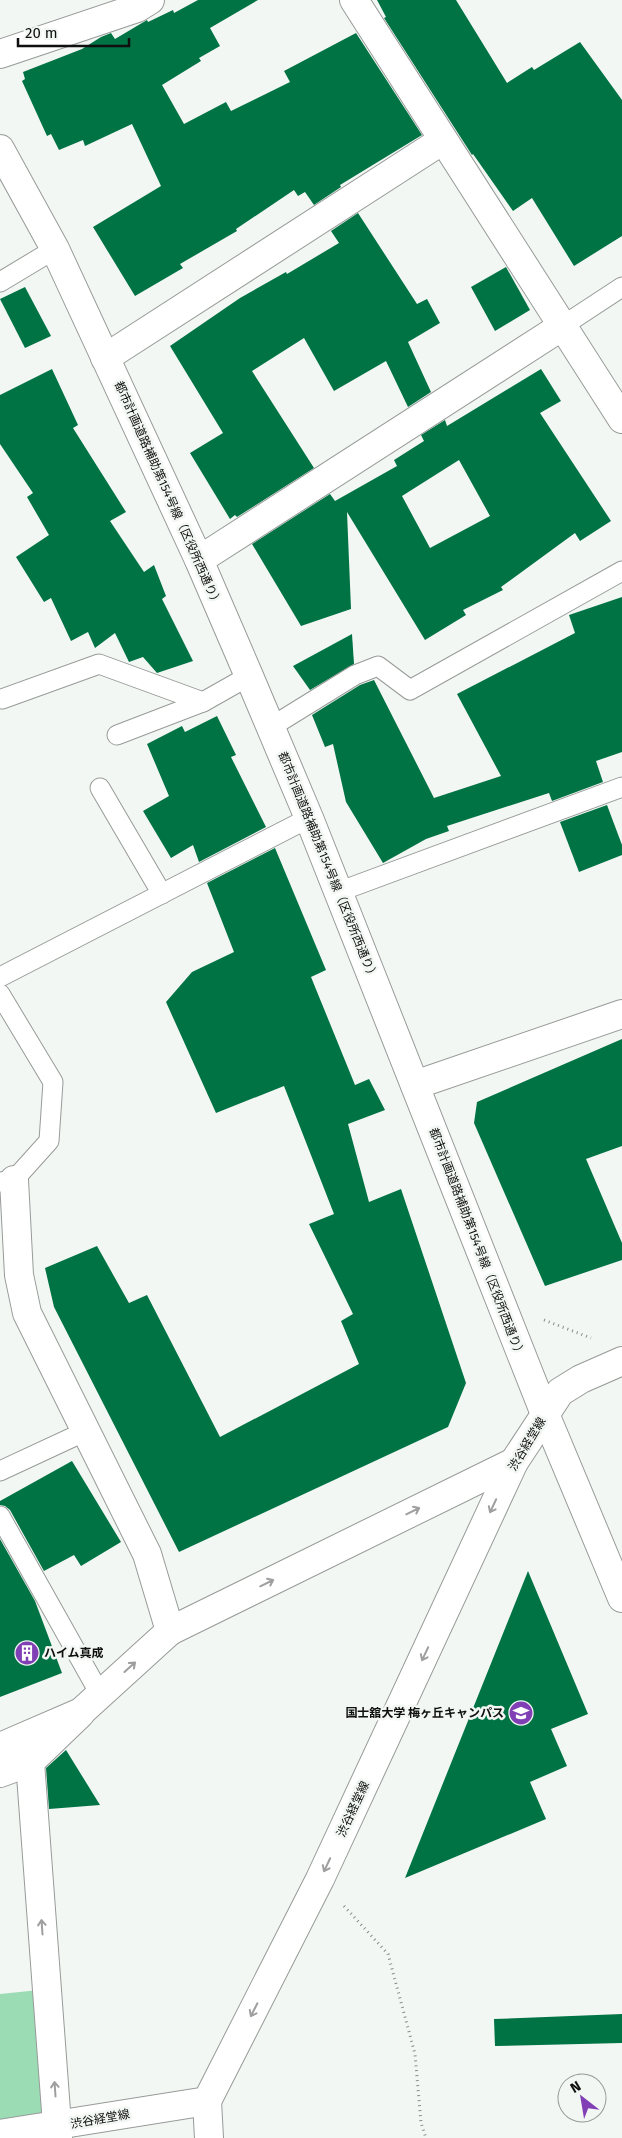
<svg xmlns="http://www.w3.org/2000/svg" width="622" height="2138" viewBox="0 0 622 2138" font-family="'Fira Sans','Noto Sans JP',sans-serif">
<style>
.green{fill:#9cdcb5}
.building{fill:#007344;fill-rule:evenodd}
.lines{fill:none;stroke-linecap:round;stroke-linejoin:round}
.lane-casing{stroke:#979b98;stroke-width:21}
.street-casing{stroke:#979b98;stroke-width:30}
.secondary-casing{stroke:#979b98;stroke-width:30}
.path{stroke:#888b89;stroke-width:3;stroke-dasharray:1 4;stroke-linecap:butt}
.lane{stroke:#fff;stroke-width:19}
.street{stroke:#fff;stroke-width:28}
.secondary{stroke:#fff;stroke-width:28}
.oneway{stroke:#9f9f9f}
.labels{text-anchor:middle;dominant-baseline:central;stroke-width:5;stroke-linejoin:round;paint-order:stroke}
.street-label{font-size:12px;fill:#0e0f0e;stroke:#f2f7f4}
.poi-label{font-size:12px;font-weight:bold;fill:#0e0f0e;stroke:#f2f7f4;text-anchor:start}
</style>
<rect width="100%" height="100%" fill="#f2f7f4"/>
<!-- green -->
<path class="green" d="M 39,1990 L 48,2121 L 0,2128 L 0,1994 Z"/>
<!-- building -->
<g class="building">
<path d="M 198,0 L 258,0 L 210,28 L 220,46 L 199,58 L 201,61 L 162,85 L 184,124 L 226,102 L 231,111 L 290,82 L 284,71 L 356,33 L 422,135 L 340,185 L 341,187 L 314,205 L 305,192 L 298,196 L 294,190 L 236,229 L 237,231 L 180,264 L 183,268 L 135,296 L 93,227 L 161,186 L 132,124 L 85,146 L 83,140 L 59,150 L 51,134 L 47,136 L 22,81 L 25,79 L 23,72 L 82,49 L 101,37 L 111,33 L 115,39 L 147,20 L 148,22 L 173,10 L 174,13 Z"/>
<path d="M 377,0 L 456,0 L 507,83 L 532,67 L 534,70 L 580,42 L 622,100 L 622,236 L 574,266 L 532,198 L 513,211 L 473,154 L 472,155 L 384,18 L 386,17 Z"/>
<path d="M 358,213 L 417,304 L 427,299 L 440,323 L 408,342 L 431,392 L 408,407 L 386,361 L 334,391 L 304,338 L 252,371 L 314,468 L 237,517 L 235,515 L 230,519 L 190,453 L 223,433 L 170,346 L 240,298 L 286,272 L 287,274 L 339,243 L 331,231 Z"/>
<path d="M 506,267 L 530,310 L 495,331 L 471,287 Z"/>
<path d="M 25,287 L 51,336 L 25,348 L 0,299 Z"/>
<path d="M 52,369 L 78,425 L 73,428 L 126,512 L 110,521 L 144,572 L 154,565 L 166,596 L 162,599 L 193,661 L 157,673 L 143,657 L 129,662 L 115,633 L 95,648 L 88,632 L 71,641 L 51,598 L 44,602 L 16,557 L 49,535 L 27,497 L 33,493 L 0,444 L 0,395 Z"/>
<path d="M 541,369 L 561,401 L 540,413 L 611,521 L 580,541 L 575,533 L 501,587 L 503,590 L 463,610 L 466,615 L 425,640 L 347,512 L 351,609 L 301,626 L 252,544 L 330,494 L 335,501 L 397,466 L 394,460 L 424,441 L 421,435 L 445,420 L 447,426 ZM 459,460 L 490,516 L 430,548 L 402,496 Z"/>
<path d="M 622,597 L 622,752 L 596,761 L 603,782 L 552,801 L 549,793 L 447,826 L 449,831 L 426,839 L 383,863 L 346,802 L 333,744 L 325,747 L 312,715 L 360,685 L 374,680 L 434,798 L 501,776 L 457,694 L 575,633 L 569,615 Z"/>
<path d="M 352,634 L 354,664 L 310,690 L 293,666 Z"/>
<path d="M 217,716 L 236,755 L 231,757 L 266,827 L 199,862 L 193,845 L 171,858 L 143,811 L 169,796 L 147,744 L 182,726 L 185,732 Z"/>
<path d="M 607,805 L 622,845 L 622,855 L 579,872 L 560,822 Z"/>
<path d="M 275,848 L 326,970 L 311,977 L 355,1085 L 369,1079 L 385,1110 L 348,1124 L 369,1202 L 401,1189 L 466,1383 L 448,1427 L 179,1552 L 54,1307 L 45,1268 L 97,1246 L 129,1303 L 147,1295 L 220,1437 L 359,1364 L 341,1321 L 353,1314 L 309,1224 L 334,1214 L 284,1086 L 216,1113 L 166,1002 L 192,972 L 234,952 L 207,883 Z"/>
<path d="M 622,1039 L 622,1146 L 586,1159 L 622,1243 L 622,1260 L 545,1286 L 474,1123 L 477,1102 Z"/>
<path d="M 72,1461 L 121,1542 L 81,1566 L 74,1555 L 44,1571 L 10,1510 L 5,1506 L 0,1505 L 0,1501 Z"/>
<path d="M 0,1539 L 35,1601 L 62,1673 L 0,1697 Z"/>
<path d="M 528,1571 L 588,1714 L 551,1729 L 567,1766 L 530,1782 L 546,1819 L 405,1878 Z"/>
<path d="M 66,1750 L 100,1805 L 49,1809 L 46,1768 Z"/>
<path d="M 622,2014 L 622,2043 L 495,2046 L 494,2019 Z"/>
</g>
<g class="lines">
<defs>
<g id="lane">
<path d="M 0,282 L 55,249"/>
<path d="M 561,327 L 622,287"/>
<path d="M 2,699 L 99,664 L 203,702 L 249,676"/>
<path d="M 271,727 L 355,675 L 378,666 L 410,690 L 622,571"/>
<path d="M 117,735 L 203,702"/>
<path d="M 100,788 L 162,894"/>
<path d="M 338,892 L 622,787"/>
<path d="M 0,977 L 309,818"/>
<path d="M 0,994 L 53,1082 L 49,1141 L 14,1180 L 0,1182"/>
<path d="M 0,1471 L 86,1431"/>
<path d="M 0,1516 L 100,1694"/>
</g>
<g id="street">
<path d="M 354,0 L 622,419"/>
<path d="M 0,54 L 137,8 L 150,0"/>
<path d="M 105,358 L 443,140"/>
<path d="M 199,560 L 561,327"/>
<path d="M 415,1085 L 622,1014"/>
<path d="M 14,1180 L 19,1275 L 27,1313 L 147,1554 L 170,1631"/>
<path d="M 30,1762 L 58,2138"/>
<path d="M 0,1773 L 30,1762 L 80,1714"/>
<path d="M 207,2101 L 209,2138"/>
</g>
<g id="secondary">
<path d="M 0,149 L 55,249 L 199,560 L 249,676 L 309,818 L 545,1414 L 622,1598"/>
<path d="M 0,1747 L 81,1712 L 170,1631 L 514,1462"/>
<path d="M 0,2134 L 207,2101 L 320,1879 L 514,1462 L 560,1392 L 581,1379 L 622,1361"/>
</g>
</defs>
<!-- lane casing -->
<use href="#lane" class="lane-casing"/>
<!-- street casing -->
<use href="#street" class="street-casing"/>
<!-- secondary casing -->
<use href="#secondary" class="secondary-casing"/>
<!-- path -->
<g class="path">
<path d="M 544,1320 L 591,1338"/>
<path d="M 344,1906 L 388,1954 L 415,2054 L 421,2123 L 426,2138"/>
</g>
<!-- lane -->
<use href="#lane" class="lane"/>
<!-- street -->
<use href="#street" class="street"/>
<!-- secondary -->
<use href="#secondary" class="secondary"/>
</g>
<!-- one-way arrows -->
<defs><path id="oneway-shaft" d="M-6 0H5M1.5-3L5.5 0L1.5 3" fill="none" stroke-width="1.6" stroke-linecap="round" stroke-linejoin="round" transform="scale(1.25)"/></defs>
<g class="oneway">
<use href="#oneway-shaft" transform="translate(493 1506) rotate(115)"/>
<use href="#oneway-shaft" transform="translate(413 1511) rotate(-26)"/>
<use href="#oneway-shaft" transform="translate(267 1583) rotate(-26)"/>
<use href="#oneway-shaft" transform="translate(425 1654) rotate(115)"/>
<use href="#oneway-shaft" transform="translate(130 1667) rotate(-42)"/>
<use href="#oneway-shaft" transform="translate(327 1865) rotate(115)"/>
<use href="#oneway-shaft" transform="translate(42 1927) rotate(-94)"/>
<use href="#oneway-shaft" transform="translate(254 2010) rotate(117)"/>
<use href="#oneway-shaft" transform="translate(55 2089) rotate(-94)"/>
</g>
<!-- icons -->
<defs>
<symbol id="building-disc" viewBox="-11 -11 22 22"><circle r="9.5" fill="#803fb4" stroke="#f2f7f4"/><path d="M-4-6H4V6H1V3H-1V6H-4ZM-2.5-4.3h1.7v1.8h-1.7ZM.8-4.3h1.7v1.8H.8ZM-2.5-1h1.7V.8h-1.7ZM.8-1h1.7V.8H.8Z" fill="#fff"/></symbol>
<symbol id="university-disc" viewBox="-11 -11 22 22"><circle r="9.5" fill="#803fb4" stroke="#f2f7f4"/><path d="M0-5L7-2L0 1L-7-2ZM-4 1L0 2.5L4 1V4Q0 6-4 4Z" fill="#fff"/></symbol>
</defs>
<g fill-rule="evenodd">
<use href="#building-disc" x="13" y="1639" width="28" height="28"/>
<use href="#university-disc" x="507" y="1699" width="28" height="28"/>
</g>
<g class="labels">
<!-- street labels -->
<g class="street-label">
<text transform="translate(168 494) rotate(66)">都市計画道路補助第154号線（区役所西通り）</text>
<text transform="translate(328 866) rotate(68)">都市計画道路補助第154号線（区役所西通り）</text>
<text transform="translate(477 1243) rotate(69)">都市計画道路補助第154号線（区役所西通り）</text>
<text transform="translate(527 1444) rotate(-59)">渋谷経堂線</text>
<text transform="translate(353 1809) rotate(-65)">渋谷経堂線</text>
<text transform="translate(100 2119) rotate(-10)">渋谷経堂線</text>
</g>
<!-- poi labels -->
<g class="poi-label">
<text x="44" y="1653">ハイム真成</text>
<text x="504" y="1713" text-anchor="end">国士舘大学 梅ヶ丘キャンパス</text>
</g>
</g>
<!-- north arrow -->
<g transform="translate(582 2098) rotate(329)"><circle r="24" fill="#f2f7f4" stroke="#979a98"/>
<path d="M0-4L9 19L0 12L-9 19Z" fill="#803fb4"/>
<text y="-8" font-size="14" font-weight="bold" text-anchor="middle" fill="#0e0f0e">N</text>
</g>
<!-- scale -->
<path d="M18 38v8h111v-8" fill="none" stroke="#0e0f0e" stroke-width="2.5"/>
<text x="25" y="38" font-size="15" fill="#0e0f0e" stroke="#f2f7f4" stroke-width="4" paint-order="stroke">20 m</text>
</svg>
